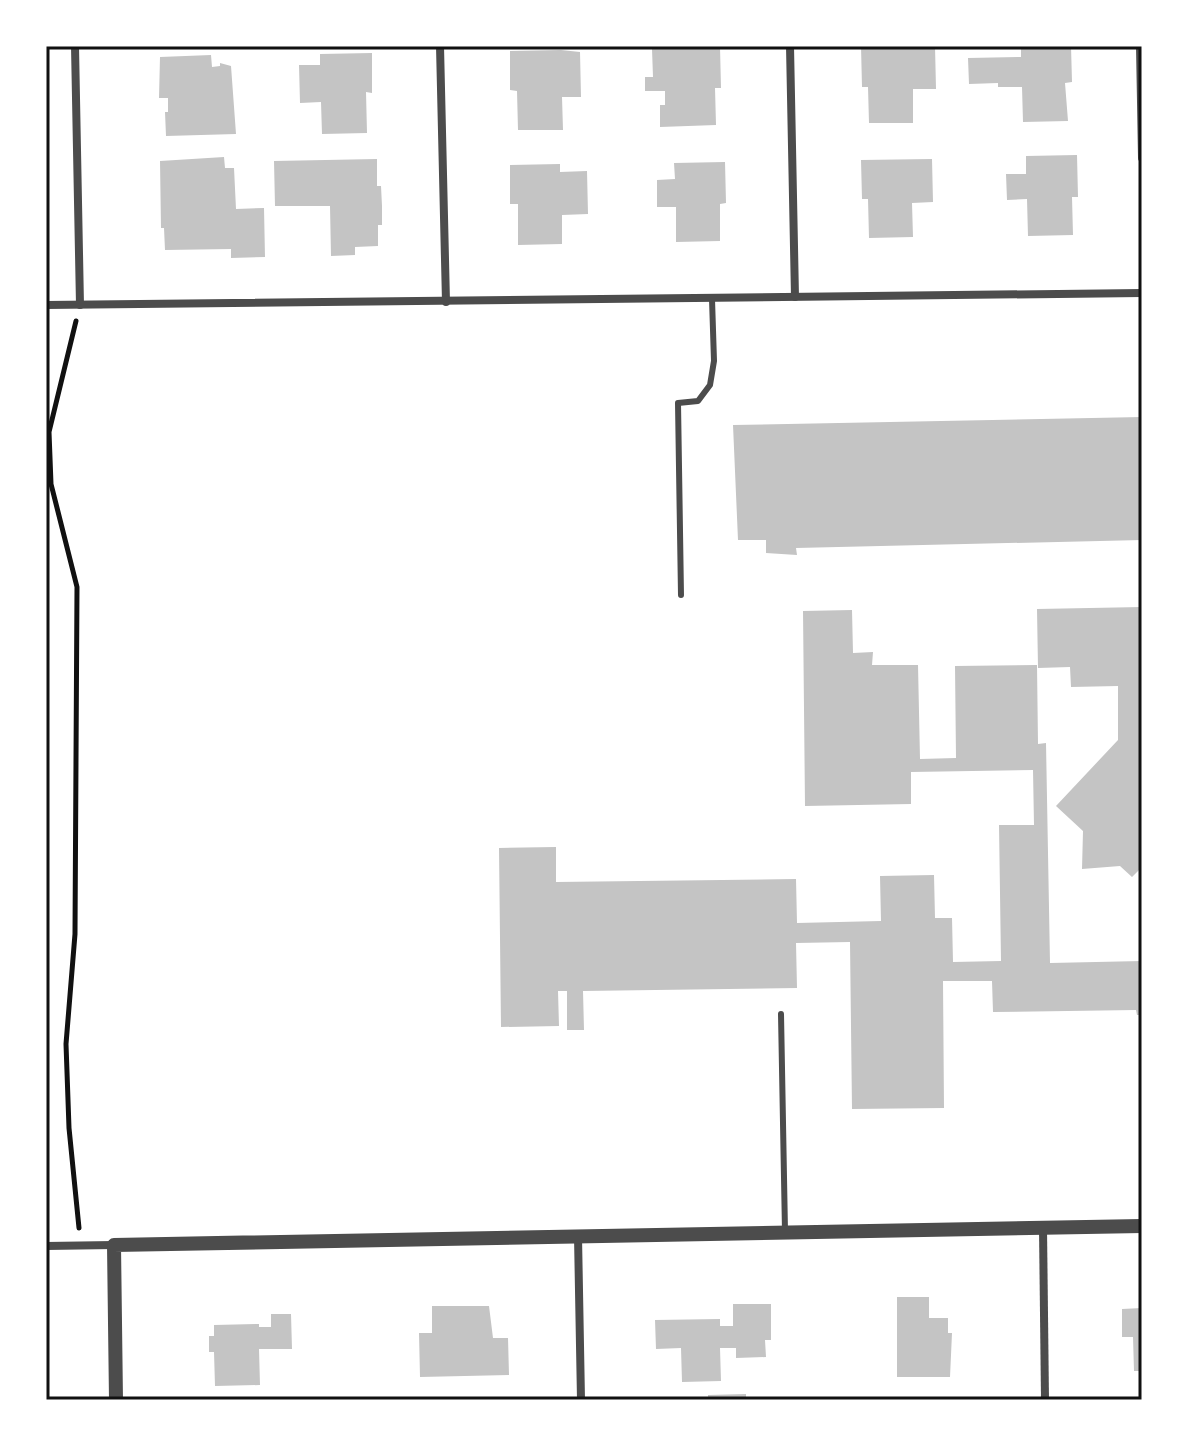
<svg xmlns="http://www.w3.org/2000/svg" width="1188" height="1446" viewBox="0 0 1188 1446" font-family="'Roboto Serif',serif">
<style>
.building{fill:#c4c4c4}
.lines{fill:none;stroke-linecap:round;stroke-linejoin:round}
.path{stroke:#111;stroke-width:5}
.service{stroke:#4c4c4c;stroke-width:6}
.minor{stroke:#4c4c4c;stroke-width:8}
.tertiary{stroke:#4c4c4c;stroke-width:14}
.neatline{fill:none;stroke:#111;stroke-width:3}
</style>
<rect width="100%" height="100%" fill="#fff"/>
<!-- building -->
<g class="building">
<path d="M 861,46 L 935,46 L 936,89 L 913,89 L 913,123 L 869,123 L 868,87 L 862,87 Z"/>
<path d="M 1021,46 L 1071,46 L 1072,82 L 1065,83 L 1068,121 L 1023,122 L 1022,87 L 998,87 L 998,83 L 969,84 L 968,58 L 1021,57 Z"/>
<path d="M 720,47 L 721,88 L 715,88 L 716,125 L 660,127 L 660,105 L 665,105 L 665,91 L 645,91 L 645,77 L 653,77 L 652,49 Z"/>
<path d="M 561,50 L 580,52 L 581,97 L 562,97 L 563,130 L 518,130 L 517,91 L 510,90 L 510,51 Z"/>
<path d="M 372,53 L 372,93 L 366,92 L 367,133 L 322,134 L 321,102 L 300,103 L 299,65 L 320,65 L 320,54 Z"/>
<path d="M 211,55 L 212,67 L 220,66 L 220,63 L 231,66 L 236,134 L 166,136 L 165,112 L 168,112 L 168,98 L 159,98 L 160,57 Z"/>
<path d="M 1077,155 L 1078,197 L 1072,197 L 1073,235 L 1028,236 L 1027,199 L 1007,200 L 1006,174 L 1026,174 L 1026,156 Z"/>
<path d="M 224,157 L 225,168 L 234,168 L 236,209 L 264,208 L 265,257 L 231,258 L 231,249 L 165,250 L 164,228 L 161,228 L 160,161 Z"/>
<path d="M 377,159 L 377,186 L 381,186 L 382,206 L 382,225 L 378,225 L 378,246 L 355,247 L 355,255 L 331,256 L 330,206 L 275,206 L 274,161 Z"/>
<path d="M 932,159 L 933,202 L 912,203 L 913,237 L 869,238 L 868,199 L 862,199 L 861,160 Z"/>
<path d="M 725,162 L 726,203 L 720,204 L 720,241 L 676,242 L 676,207 L 657,207 L 657,180 L 675,179 L 674,163 Z"/>
<path d="M 560,164 L 560,172 L 587,171 L 588,214 L 562,215 L 562,244 L 518,245 L 518,204 L 510,204 L 510,165 Z"/>
<path d="M 1142,417 L 1142,540 L 796,548 L 797,555 L 766,553 L 766,540 L 738,540 L 733,425 Z"/>
<path d="M 1142,607 L 1142,867 L 1132,877 L 1120,866 L 1082,869 L 1083,831 L 1056,806 L 1118,740 L 1118,686 L 1071,687 L 1070,667 L 1038,668 L 1037,609 Z"/>
<path d="M 852,610 L 853,653 L 873,652 L 872,665 L 918,665 L 920,759 L 956,758 L 955,666 L 1037,665 L 1038,744 L 1046,743 L 1050,963 L 1142,961 L 1142,1015 L 1137,1015 L 1136,1010 L 993,1012 L 992,981 L 943,981 L 944,1108 L 852,1109 L 850,942 L 796,943 L 797,988 L 583,991 L 584,1030 L 567,1030 L 567,991 L 558,991 L 559,1026 L 501,1027 L 499,848 L 556,847 L 556,882 L 796,879 L 797,923 L 881,921 L 880,876 L 934,875 L 935,918 L 952,918 L 953,962 L 1001,961 L 999,825 L 1034,825 L 1033,770 L 911,772 L 911,804 L 805,806 L 803,611 Z"/>
<path d="M 897,1297 L 929,1297 L 929,1318 L 948,1318 L 948,1333 L 952,1333 L 950,1377 L 897,1377 Z"/>
<path d="M 733,1304 L 771,1304 L 771,1340 L 765,1340 L 766,1357 L 736,1358 L 736,1348 L 720,1348 L 721,1381 L 682,1382 L 681,1348 L 656,1349 L 655,1320 L 720,1319 L 720,1326 L 733,1326 Z"/>
<path d="M 432,1306 L 489,1306 L 493,1338 L 508,1338 L 509,1375 L 420,1377 L 419,1333 L 432,1333 Z"/>
<path d="M 1142,1308 L 1142,1371 L 1134,1371 L 1133,1337 L 1122,1337 L 1122,1309 Z"/>
<path d="M 271,1314 L 291,1314 L 292,1349 L 259,1349 L 260,1385 L 215,1386 L 214,1352 L 209,1352 L 209,1336 L 214,1336 L 214,1325 L 259,1324 L 259,1327 L 271,1327 Z"/>
<path d="M 746,1394 L 746,1400 L 708,1400 L 708,1395 Z"/>
</g>
<g class="lines">
<!-- path -->
<path class="path" d="M 76,321 L 49,432 L 51,484 L 77,587 L 75,934 L 66,1044 L 69,1128 L 79,1228"/>
<!-- service -->
<g class="service">
<path d="M 681,595 L 678,403 L 698,401 L 710,385 L 714,361 L 712,299"/>
<path d="M 781,1014 L 785,1231"/>
</g>
<!-- minor -->
<g class="minor">
<path d="M 75,46 L 80,305"/>
<path d="M 440,46 L 446,302"/>
<path d="M 790,46 L 795,297"/>
<path d="M 1140,46 L 1142,158"/>
<path d="M 46,305 L 1142,293"/>
<path d="M 1043,1228 L 1045,1400"/>
<path d="M 578,1236 L 581,1400"/>
<path d="M 46,1246 L 114,1245"/>
</g>
<!-- tertiary -->
<path class="tertiary" d="M 116,1400 L 114,1245 L 1142,1226"/>
</g>
<!-- border -->
<rect width="1188" height="1446" fill="none" stroke="#ffffff" stroke-width="96"/>
<rect x="48" y="48" width="1092" height="1350" class="neatline"/>
</svg>
